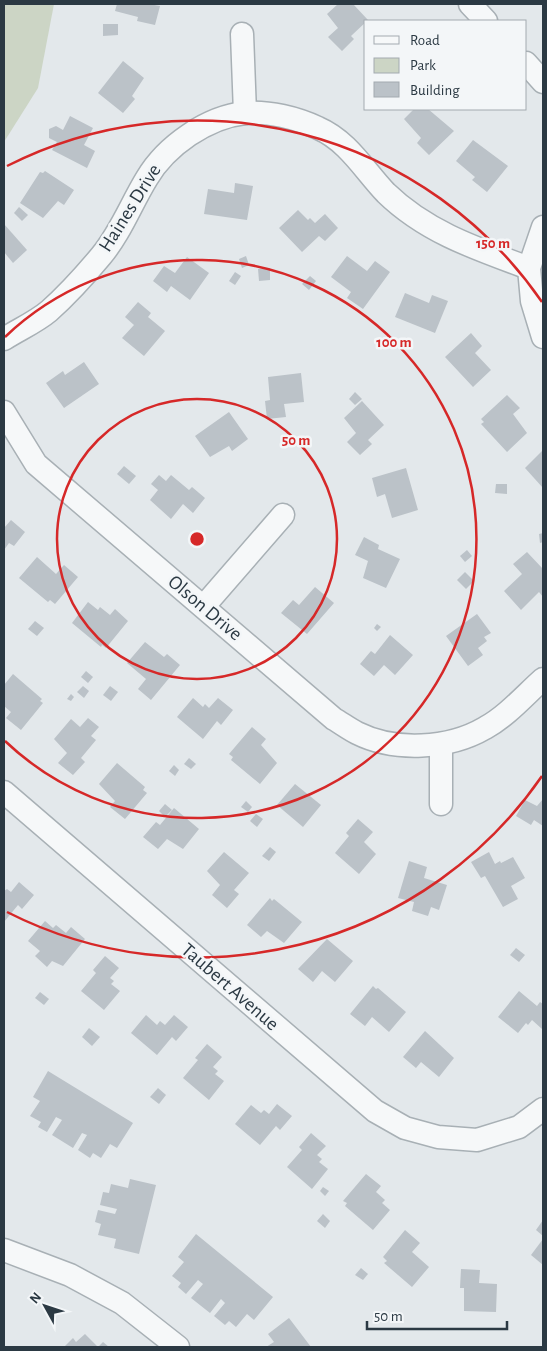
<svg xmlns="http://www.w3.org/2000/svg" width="547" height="1351" viewBox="0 0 547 1351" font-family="'Alegreya Sans',sans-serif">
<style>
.green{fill:#ccd5c5}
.building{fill:#bbc2c8}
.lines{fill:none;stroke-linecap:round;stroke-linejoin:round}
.minor-casing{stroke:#a8b0b5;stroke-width:25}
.minor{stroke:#f6f8f9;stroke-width:22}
.ring{fill:none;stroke:#d62828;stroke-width:2.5}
.labels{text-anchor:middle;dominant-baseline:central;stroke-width:5;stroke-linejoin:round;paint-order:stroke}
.street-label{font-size:20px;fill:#2b3943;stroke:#f3f6f8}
.centre{fill:#d62828;stroke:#f3f6f8;stroke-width:2.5}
.ring-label{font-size:15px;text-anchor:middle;font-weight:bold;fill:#d62828;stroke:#f3f6f8;stroke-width:5;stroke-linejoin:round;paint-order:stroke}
</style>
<rect width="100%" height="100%" fill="#e3e8eb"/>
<!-- green -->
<path class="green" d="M 4,4 L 54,4 L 38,88 L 4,142 Z"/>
<!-- building -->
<g class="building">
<path d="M 117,4 L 149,4 L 160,6 L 155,25 L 137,21 L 138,17 L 115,11 Z"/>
<path d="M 338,4 L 353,4 L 368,20 L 351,36 L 354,39 L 342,51 L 328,37 L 338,28 L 327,14 Z"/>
<path d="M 103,24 L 118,24 L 118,35 L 103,36 Z"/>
<path d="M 123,61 L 144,78 L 132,96 L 135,99 L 123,113 L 98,93 Z"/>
<path d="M 414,109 L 428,109 L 454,131 L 429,155 L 417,143 L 421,138 L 404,119 Z"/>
<path d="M 70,116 L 93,128 L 84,145 L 95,151 L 87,168 L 52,150 L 57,142 L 49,138 L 49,129 L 56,126 L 63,130 Z"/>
<path d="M 473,140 L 508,166 L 487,192 L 472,180 L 475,177 L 456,161 Z"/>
<path d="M 45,171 L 74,190 L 64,205 L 58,201 L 43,218 L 20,203 L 40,172 L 43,173 Z"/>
<path d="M 235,183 L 253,186 L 247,220 L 204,214 L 208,189 L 234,193 Z"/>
<path d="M 19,207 L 28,215 L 22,221 L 14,213 Z"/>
<path d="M 298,210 L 308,220 L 310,218 L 315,223 L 325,214 L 338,228 L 325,241 L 319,236 L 302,252 L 279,228 Z"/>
<path d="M 4,224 L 27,250 L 13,263 L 4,252 Z"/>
<path d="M 246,256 L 249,265 L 242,268 L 239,259 Z"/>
<path d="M 347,256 L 367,271 L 375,261 L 390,272 L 363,309 L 347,298 L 351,292 L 331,277 Z"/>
<path d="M 187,257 L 209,273 L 190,300 L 171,286 L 167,292 L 153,281 L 164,266 L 175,273 Z"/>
<path d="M 270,268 L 270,280 L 259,281 L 258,269 Z"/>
<path d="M 235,272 L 241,276 L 235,285 L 229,281 Z"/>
<path d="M 310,276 L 316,281 L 309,290 L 302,284 Z"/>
<path d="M 405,293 L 429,303 L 432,295 L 448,301 L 435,333 L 395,317 Z"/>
<path d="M 138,302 L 151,313 L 148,317 L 165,331 L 144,356 L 122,338 L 134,325 L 125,317 Z"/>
<path d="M 471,333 L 482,346 L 475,353 L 491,370 L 473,387 L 445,357 Z"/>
<path d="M 84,362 L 99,384 L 64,408 L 46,383 L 63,371 L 65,375 Z"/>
<path d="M 301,373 L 304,402 L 284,404 L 286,417 L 267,419 L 265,401 L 270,400 L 268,377 Z"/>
<path d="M 355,392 L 362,399 L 355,405 L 349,399 Z"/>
<path d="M 507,395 L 520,408 L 513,414 L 527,433 L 507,452 L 481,424 L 484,422 L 481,419 Z"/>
<path d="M 362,401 L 384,425 L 368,440 L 372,444 L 360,455 L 347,442 L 356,433 L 344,418 Z"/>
<path d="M 229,412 L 248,439 L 232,451 L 229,446 L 210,457 L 195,436 Z"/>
<path d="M 543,450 L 543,488 L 525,468 Z"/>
<path d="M 124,466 L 136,476 L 129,484 L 117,474 Z"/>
<path d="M 406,468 L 418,510 L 392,518 L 385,494 L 377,497 L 372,478 Z"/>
<path d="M 159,475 L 166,481 L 171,475 L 189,490 L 192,487 L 205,498 L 193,513 L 183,504 L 171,519 L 150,500 L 158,490 L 151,484 Z"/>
<path d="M 496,484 L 507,484 L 507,494 L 495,493 Z"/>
<path d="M 11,520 L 25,532 L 14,546 L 9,543 L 4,550 L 4,528 Z"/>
<path d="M 543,533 L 543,542 L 540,543 L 539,534 Z"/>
<path d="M 364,537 L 379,545 L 378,549 L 400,559 L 386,588 L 363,578 L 368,561 L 355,555 Z"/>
<path d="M 467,550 L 472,556 L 465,562 L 460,556 Z"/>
<path d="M 527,552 L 543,569 L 543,597 L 539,592 L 521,610 L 504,591 L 522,574 L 513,564 Z"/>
<path d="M 37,557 L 56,574 L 64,565 L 78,577 L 55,604 L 50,600 L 48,602 L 19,578 Z"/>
<path d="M 465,572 L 474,581 L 466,589 L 457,580 Z"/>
<path d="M 315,587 L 334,603 L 307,634 L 281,613 L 293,600 L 299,605 Z"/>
<path d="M 88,602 L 98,610 L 100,607 L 110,615 L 115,609 L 128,621 L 106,648 L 102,645 L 101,647 L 72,623 Z"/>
<path d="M 477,614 L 491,633 L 484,637 L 487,641 L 478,648 L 483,655 L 468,666 L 446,636 Z"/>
<path d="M 35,621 L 44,628 L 37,636 L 28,629 Z"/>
<path d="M 377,624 L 381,627 L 377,631 L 374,628 Z"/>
<path d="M 390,635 L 413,655 L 395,675 L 384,665 L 374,676 L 360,664 L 371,651 L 375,654 Z"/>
<path d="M 145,642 L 164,657 L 167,654 L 180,665 L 151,700 L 138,689 L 146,679 L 127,663 Z"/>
<path d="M 86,671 L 93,677 L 88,683 L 81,677 Z"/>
<path d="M 13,674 L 42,699 L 40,701 L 43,703 L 21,730 L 6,718 L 11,712 L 4,706 L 4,685 Z"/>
<path d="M 83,686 L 89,691 L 84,698 L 77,692 Z"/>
<path d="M 110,686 L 118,692 L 111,701 L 103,695 Z"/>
<path d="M 71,694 L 74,697 L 71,701 L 67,699 Z"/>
<path d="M 193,698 L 203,707 L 205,704 L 209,708 L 218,698 L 233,710 L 221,725 L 217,721 L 203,739 L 177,717 Z"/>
<path d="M 88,718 L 99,727 L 91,736 L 96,740 L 81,758 L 85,762 L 73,775 L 58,763 L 67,753 L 54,739 L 71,719 L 80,727 Z"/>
<path d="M 252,727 L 266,739 L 261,745 L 277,763 L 260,784 L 231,760 L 233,757 L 229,754 Z"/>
<path d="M 189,758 L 196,764 L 191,769 L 184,764 Z"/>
<path d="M 117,763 L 145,787 L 143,790 L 147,793 L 125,819 L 110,807 L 115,801 L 99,784 Z"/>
<path d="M 174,765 L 179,770 L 175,776 L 169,771 Z"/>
<path d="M 295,784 L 321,805 L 303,827 L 277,805 Z"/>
<path d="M 543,799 L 543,826 L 534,820 L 531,825 L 516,816 L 525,800 L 537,806 Z"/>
<path d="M 246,801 L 252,807 L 248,812 L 241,807 Z"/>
<path d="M 165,804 L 172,810 L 165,817 L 159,811 Z"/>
<path d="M 174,808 L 199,829 L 183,849 L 167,839 L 158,849 L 143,837 L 156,822 L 160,825 Z"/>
<path d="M 256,814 L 263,819 L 257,827 L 250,821 Z"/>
<path d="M 358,819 L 373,832 L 364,842 L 376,854 L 359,874 L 335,853 L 349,836 L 346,833 Z"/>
<path d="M 270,847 L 276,852 L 269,861 L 262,856 Z"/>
<path d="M 224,852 L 249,873 L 234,890 L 239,894 L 227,908 L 212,895 L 220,885 L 207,871 Z"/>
<path d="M 489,852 L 495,864 L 500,861 L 501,863 L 513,857 L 525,878 L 511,886 L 518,899 L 503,907 L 485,876 L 481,878 L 471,862 Z"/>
<path d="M 409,861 L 427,867 L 424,878 L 447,885 L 439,910 L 431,907 L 428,916 L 412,911 L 414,902 L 398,898 Z"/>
<path d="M 19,882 L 34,895 L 22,909 L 18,905 L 4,922 L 4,891 L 7,889 L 11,892 Z"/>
<path d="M 270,898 L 272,901 L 274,899 L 302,922 L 284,943 L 267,931 L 261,937 L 247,925 Z"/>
<path d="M 45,921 L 53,928 L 56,925 L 66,933 L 71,927 L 85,939 L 63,966 L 52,961 L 47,967 L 35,956 L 40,951 L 28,941 Z"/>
<path d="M 327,939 L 353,961 L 335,982 L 322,971 L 313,982 L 298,969 Z"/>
<path d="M 516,948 L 525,955 L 519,962 L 510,955 Z"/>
<path d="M 105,956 L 119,968 L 110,978 L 114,981 L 111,984 L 120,991 L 104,1010 L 81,991 L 96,973 L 93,970 Z"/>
<path d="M 373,986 L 376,989 L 378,988 L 406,1012 L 389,1032 L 372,1017 L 365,1026 L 350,1014 Z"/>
<path d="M 519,991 L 537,1006 L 540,1002 L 543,1004 L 542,1029 L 532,1020 L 528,1025 L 526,1023 L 518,1033 L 498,1017 Z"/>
<path d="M 40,992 L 49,999 L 44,1005 L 35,998 Z"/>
<path d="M 146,1015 L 157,1025 L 160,1021 L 165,1025 L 174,1015 L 188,1027 L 176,1041 L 172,1037 L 157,1055 L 131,1033 Z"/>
<path d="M 89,1028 L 100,1037 L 92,1046 L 82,1037 Z"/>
<path d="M 425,1031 L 454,1058 L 439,1077 L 421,1062 L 416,1068 L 403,1057 Z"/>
<path d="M 207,1044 L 222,1057 L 213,1067 L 218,1071 L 215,1074 L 224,1081 L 209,1100 L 183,1078 L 198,1060 L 195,1058 Z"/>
<path d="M 48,1071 L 133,1123 L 117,1148 L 110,1144 L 101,1158 L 93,1153 L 90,1158 L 78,1150 L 87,1135 L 82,1133 L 73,1148 L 52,1135 L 62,1120 L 56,1117 L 47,1132 L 38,1127 L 41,1122 L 30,1116 L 40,1101 L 33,1097 Z"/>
<path d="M 158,1088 L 166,1095 L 159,1104 L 150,1097 Z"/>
<path d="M 277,1104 L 292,1116 L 280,1130 L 276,1126 L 260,1145 L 235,1124 L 251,1105 L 261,1113 L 264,1110 L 269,1114 Z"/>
<path d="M 311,1133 L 326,1146 L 317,1155 L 322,1159 L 319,1162 L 328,1169 L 312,1189 L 287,1167 L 302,1150 L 299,1147 Z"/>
<path d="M 366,1174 L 381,1186 L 376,1192 L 385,1200 L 382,1203 L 390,1210 L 373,1230 L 345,1206 L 347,1203 L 343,1201 Z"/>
<path d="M 130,1179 L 156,1185 L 139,1254 L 114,1248 L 116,1239 L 98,1235 L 101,1224 L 95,1222 L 98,1210 L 115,1214 L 117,1209 L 100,1205 L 103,1192 L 109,1193 L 111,1184 L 128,1188 Z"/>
<path d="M 323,1187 L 329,1191 L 325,1196 L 320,1191 Z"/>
<path d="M 323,1214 L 330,1221 L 325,1228 L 317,1221 Z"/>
<path d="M 543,1220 L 543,1236 L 536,1230 Z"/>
<path d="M 405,1230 L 420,1243 L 412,1252 L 429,1267 L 412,1287 L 384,1263 L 387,1261 L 383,1257 Z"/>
<path d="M 196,1234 L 273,1297 L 254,1320 L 247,1314 L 236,1327 L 229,1321 L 225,1325 L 214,1316 L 225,1303 L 221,1299 L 210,1313 L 191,1298 L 203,1284 L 198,1280 L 186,1294 L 178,1287 L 181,1283 L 172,1276 L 184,1262 L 178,1257 Z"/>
<path d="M 543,1239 L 543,1265 L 531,1255 Z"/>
<path d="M 361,1268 L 368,1274 L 363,1280 L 355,1275 Z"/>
<path d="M 461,1269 L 480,1270 L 479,1283 L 497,1284 L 496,1312 L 464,1311 L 464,1288 L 460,1288 Z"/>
<path d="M 289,1318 L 311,1347 L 266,1347 L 274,1342 L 268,1334 Z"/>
<path d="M 85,1334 L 98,1347 L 103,1342 L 109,1347 L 67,1347 L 65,1346 L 73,1338 L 76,1342 Z"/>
</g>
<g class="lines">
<defs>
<g id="minor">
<path d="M 470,4 L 486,21"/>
<path d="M 242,34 L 245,113"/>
<path d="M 526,63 L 543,82"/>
<path d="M 543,227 L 529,268 L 532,301 L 543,337"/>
<path d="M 4,339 C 18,330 36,322 49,311 C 67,295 86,274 101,256 C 121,232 131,204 147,178 C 166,146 207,117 245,113 C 269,111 297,118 318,128 C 348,141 364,170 386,193 C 426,232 477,249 529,268"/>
<path d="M 4,412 L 36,464 L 334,719 C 341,723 349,729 357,733 C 395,752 449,749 485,728 C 507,716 525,695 543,679"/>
<path d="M 204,606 L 283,515"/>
<path d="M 4,792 L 375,1111 L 405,1128 L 438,1137 L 477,1140 L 519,1127 L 543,1109"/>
<path d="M 441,804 L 441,744"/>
<path d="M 4,1250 L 70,1275 L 122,1303 L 178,1347"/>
</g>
</defs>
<!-- minor casing -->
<use href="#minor" class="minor-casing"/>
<!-- minor -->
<use href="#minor" class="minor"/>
</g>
<!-- distance rings -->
<g class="ring">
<circle cx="197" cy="539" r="140"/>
<path d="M5 337A279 279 0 1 1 5 741"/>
<path d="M542 776A419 419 0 0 1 7 912M7 166A419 419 0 0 1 542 302"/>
</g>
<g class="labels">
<!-- street labels -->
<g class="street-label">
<text transform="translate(130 208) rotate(-58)">Haines Drive</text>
<text transform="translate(205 608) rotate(40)">Olson Drive</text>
<text transform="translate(230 987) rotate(41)">Taubert Avenue</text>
</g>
</g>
<circle cx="197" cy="539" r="8" class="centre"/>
<g class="ring-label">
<text x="493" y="248">150 m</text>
<text x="394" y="347">100 m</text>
<text x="296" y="445">50 m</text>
</g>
<!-- border -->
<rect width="547" height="1351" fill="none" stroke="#2b3943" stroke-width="10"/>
<!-- legend -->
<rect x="364" y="20" width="162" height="90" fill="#f3f6f8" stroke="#a3aab0"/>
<rect x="374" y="36" width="25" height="8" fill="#f6f8f9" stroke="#a3aab0"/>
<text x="410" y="45" font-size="15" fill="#2b3943">Road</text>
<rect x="374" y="58" width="25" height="15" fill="#ccd5c5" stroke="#a3aab0"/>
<text x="410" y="70" font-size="15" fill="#2b3943">Park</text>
<rect x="374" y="82" width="25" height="15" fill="#bbc2c8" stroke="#a3aab0"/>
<text x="410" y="95" font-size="15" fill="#2b3943">Building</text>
<!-- north arrow -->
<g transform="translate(45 1306) rotate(310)" stroke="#f3f6f8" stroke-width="4" paint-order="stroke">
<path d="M0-4L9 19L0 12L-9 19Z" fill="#2b3943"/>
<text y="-8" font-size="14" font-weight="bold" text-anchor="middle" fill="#2b3943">N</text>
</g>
<!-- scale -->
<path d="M367 1321v8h140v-8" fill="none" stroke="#2b3943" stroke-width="2.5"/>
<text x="374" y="1321" font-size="15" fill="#2b3943" stroke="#f3f6f8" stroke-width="4" paint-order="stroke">50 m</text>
</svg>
